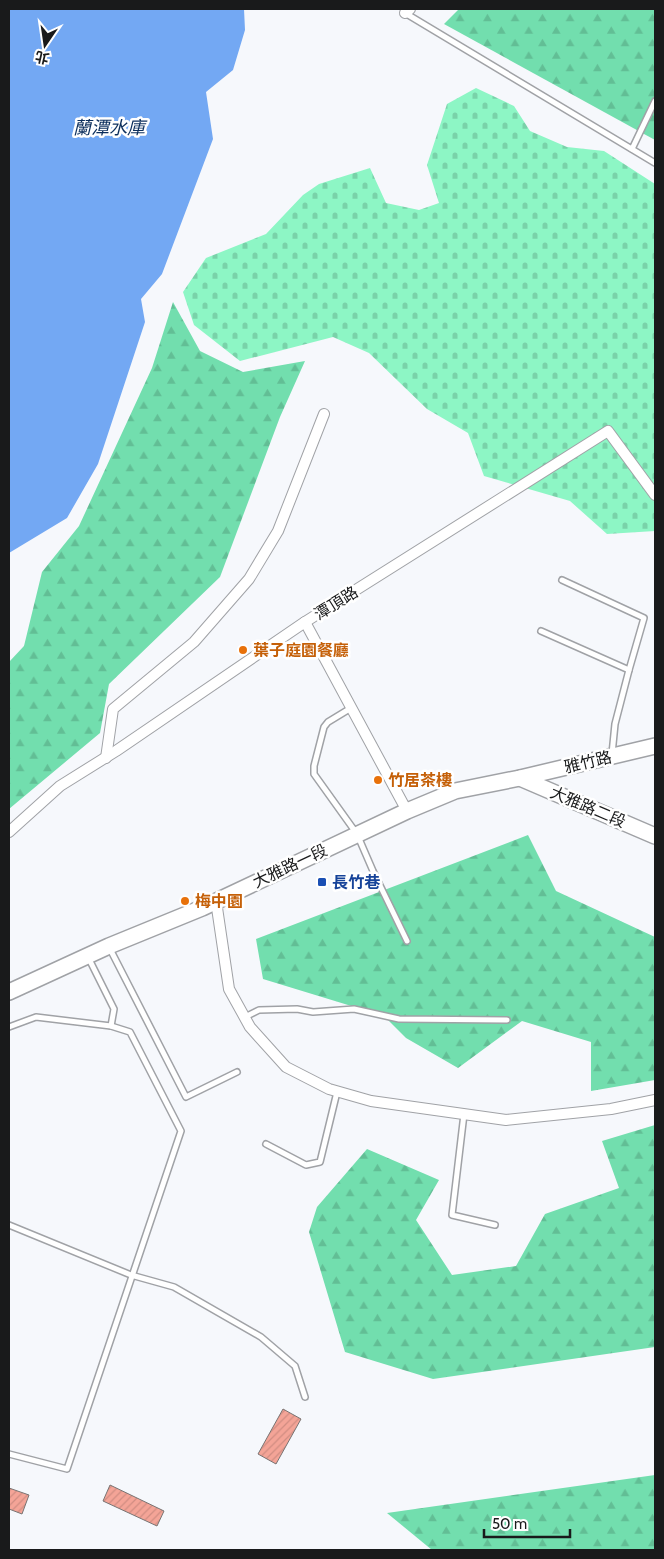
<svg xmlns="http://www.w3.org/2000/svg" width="664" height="1559" viewBox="0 0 664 1559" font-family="Cabin,'Noto Sans TC',sans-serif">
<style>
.forest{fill:url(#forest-firs)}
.cemetery{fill:url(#cemetery-stones)}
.water{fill:#73a8f3}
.building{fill:url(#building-hatch);stroke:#787473}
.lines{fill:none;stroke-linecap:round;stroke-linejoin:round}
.lane-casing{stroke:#a0a2a6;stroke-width:8}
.street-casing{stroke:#a0a2a6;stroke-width:12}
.secondary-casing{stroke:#a0a2a6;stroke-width:18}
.lane{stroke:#fff;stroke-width:5}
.street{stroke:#fff;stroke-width:10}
.secondary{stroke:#fff;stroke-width:15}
.food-dot{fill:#e8710a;stroke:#fff;stroke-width:2}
.transit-dot{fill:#1a4fb4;stroke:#fff;stroke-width:2}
.labels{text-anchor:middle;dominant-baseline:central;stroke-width:5;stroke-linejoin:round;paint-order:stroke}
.street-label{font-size:16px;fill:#191a1b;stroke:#fff}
.food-label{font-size:16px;font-weight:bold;fill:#c56008;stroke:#fff;text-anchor:start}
.transit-label{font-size:16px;font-weight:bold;fill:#164399;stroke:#fff;text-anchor:start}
.water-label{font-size:18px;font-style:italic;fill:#0b2e5c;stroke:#fff}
</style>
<defs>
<pattern id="forest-firs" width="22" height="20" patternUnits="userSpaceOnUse" patternTransform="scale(1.25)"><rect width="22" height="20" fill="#72deae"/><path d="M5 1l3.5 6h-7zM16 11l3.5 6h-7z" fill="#62be95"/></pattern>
<pattern id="cemetery-stones" width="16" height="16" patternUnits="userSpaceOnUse" patternTransform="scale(1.25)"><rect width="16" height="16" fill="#8df6c5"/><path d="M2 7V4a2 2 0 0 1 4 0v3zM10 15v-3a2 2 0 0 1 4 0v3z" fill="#79d2a9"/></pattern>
<pattern id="building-hatch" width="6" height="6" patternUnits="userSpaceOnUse" patternTransform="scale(1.25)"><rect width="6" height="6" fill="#f4a497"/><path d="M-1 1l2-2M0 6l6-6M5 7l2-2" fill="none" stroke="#d18d82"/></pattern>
</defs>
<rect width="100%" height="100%" fill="#f6f8fc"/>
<!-- forest -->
<g class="forest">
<path d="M 459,9 L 655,9 L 655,140 L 444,24 Z"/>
<path d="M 173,302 L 200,351 L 243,372 L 305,361 L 280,417 L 220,577 L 109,684 L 100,733 L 9,809 L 9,662 L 24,646 L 42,572 L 79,526 L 152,368 Z"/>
<path d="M 528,835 L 556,891 L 655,937 L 655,1080 L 591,1091 L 591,1042 L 522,1021 L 458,1068 L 406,1038 L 384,1016 L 263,979 L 256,939 Z"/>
<path d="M 655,1125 L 655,1347 L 433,1379 L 345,1352 L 309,1232 L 317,1207 L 367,1149 L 439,1180 L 416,1220 L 452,1275 L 516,1266 L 545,1214 L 619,1188 L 602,1141 Z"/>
<path d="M 655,1475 L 655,1550 L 432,1550 L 387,1513 Z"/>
</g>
<!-- cemetery -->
<path class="cemetery" d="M 476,88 L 514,106 L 530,131 L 567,147 L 604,151 L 655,184 L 655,531 L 607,534 L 570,501 L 484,476 L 468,433 L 427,409 L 369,353 L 333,337 L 240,361 L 194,325 L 183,292 L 206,258 L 266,234 L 303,195 L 319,184 L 370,168 L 386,203 L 419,210 L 439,203 L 427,165 L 447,104 Z"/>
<!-- water -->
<path class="water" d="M 9,9 L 244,9 L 245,30 L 233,70 L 206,92 L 213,139 L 162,274 L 141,299 L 145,322 L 98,464 L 67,518 L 9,553 Z"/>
<!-- building -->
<g class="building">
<path d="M 283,1409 L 301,1419 L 276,1464 L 258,1454 Z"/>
<path d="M 110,1485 L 164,1511 L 157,1526 L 103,1501 Z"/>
<path d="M 9,1488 L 29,1495 L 22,1514 L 9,1509 Z"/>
</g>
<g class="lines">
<defs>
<g id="lane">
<path d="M 405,13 L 655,163"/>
<path d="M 632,149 L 655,101"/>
<path d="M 562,580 L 644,618 L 629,670"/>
<path d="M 541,631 L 629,670 L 615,724 L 612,754"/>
<path d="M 351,708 L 328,722 L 324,727 L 314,766 L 314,774 L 357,834 L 373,871 L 407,941"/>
<path d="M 109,947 L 186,1097 L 237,1072"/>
<path d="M 88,957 L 114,1009 L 111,1026"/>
<path d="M 245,1017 L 259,1010 L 297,1009 L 313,1012 L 354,1009 L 399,1019 L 507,1020"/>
<path d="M 9,1027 L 36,1017 L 111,1026 L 130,1032 L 181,1131 L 67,1469 L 9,1454"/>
<path d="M 464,1114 L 452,1215 L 495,1225"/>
<path d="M 266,1144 L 306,1165 L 320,1162 L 337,1092"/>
<path d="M 9,1225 L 131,1275 L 174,1287 L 261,1337 L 295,1366 L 305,1397"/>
</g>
<g id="street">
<path d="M 405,13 L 410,9"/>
<path d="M 305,622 L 407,811"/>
<path d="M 106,758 L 113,709 L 194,642 L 249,579 L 278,531 L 324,414"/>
<path d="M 9,832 L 60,786 L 116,751 L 305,622 L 608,431 L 655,495"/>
<path d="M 216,901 L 229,989 L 250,1027 L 286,1067 L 329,1089 L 371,1101 L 506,1120 L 611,1109 L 655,1100"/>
</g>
<g id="secondary">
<path d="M 520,778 L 655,836"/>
<path d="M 9,992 L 109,946 L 202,908 L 407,811 L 455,791 L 520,778 L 655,746"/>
</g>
</defs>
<!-- lane casing -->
<use href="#lane" class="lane-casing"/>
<!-- street casing -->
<use href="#street" class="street-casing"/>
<!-- secondary casing -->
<use href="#secondary" class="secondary-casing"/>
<!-- lane -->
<use href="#lane" class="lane"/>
<!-- street -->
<use href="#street" class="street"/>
<!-- secondary -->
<use href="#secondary" class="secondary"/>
</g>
<!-- markers -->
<g class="food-dot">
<circle cx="243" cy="650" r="5"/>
<circle cx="378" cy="780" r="5"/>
<circle cx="185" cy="901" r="5"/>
</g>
<rect class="transit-dot" x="317" y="877" width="10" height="10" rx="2.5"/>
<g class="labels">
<!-- street labels -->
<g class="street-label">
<text transform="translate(336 603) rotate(-32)">潭頂路</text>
<text transform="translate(588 762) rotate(-13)">雅竹路</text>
<text transform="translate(588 807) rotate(23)">大雅路二段</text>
<text transform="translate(290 866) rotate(-25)">大雅路一段</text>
</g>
<!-- food labels -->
<g class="food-label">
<text x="253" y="650">葉子庭園餐廳</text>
<text x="388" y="780">竹居茶樓</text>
<text x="195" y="901">梅中園</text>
</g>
<!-- transit labels -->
<g class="transit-label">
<text x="332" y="882">長竹巷</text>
</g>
<!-- water labels -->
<g class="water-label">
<text x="109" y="128">蘭潭水庫</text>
</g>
</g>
<!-- border -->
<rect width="664" height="1559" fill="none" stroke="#191a1b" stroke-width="20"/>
<!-- north arrow -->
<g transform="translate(45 45) rotate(193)" stroke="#ffffff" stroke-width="4" paint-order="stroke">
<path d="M0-4L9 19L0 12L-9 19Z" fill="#191a1b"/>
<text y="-8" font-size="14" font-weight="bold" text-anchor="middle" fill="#191a1b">北</text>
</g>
<!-- scale -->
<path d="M484 1529v8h86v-8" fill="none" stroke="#191a1b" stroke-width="2.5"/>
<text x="492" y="1529" font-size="15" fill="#191a1b" stroke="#ffffff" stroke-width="4" paint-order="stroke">50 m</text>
</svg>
